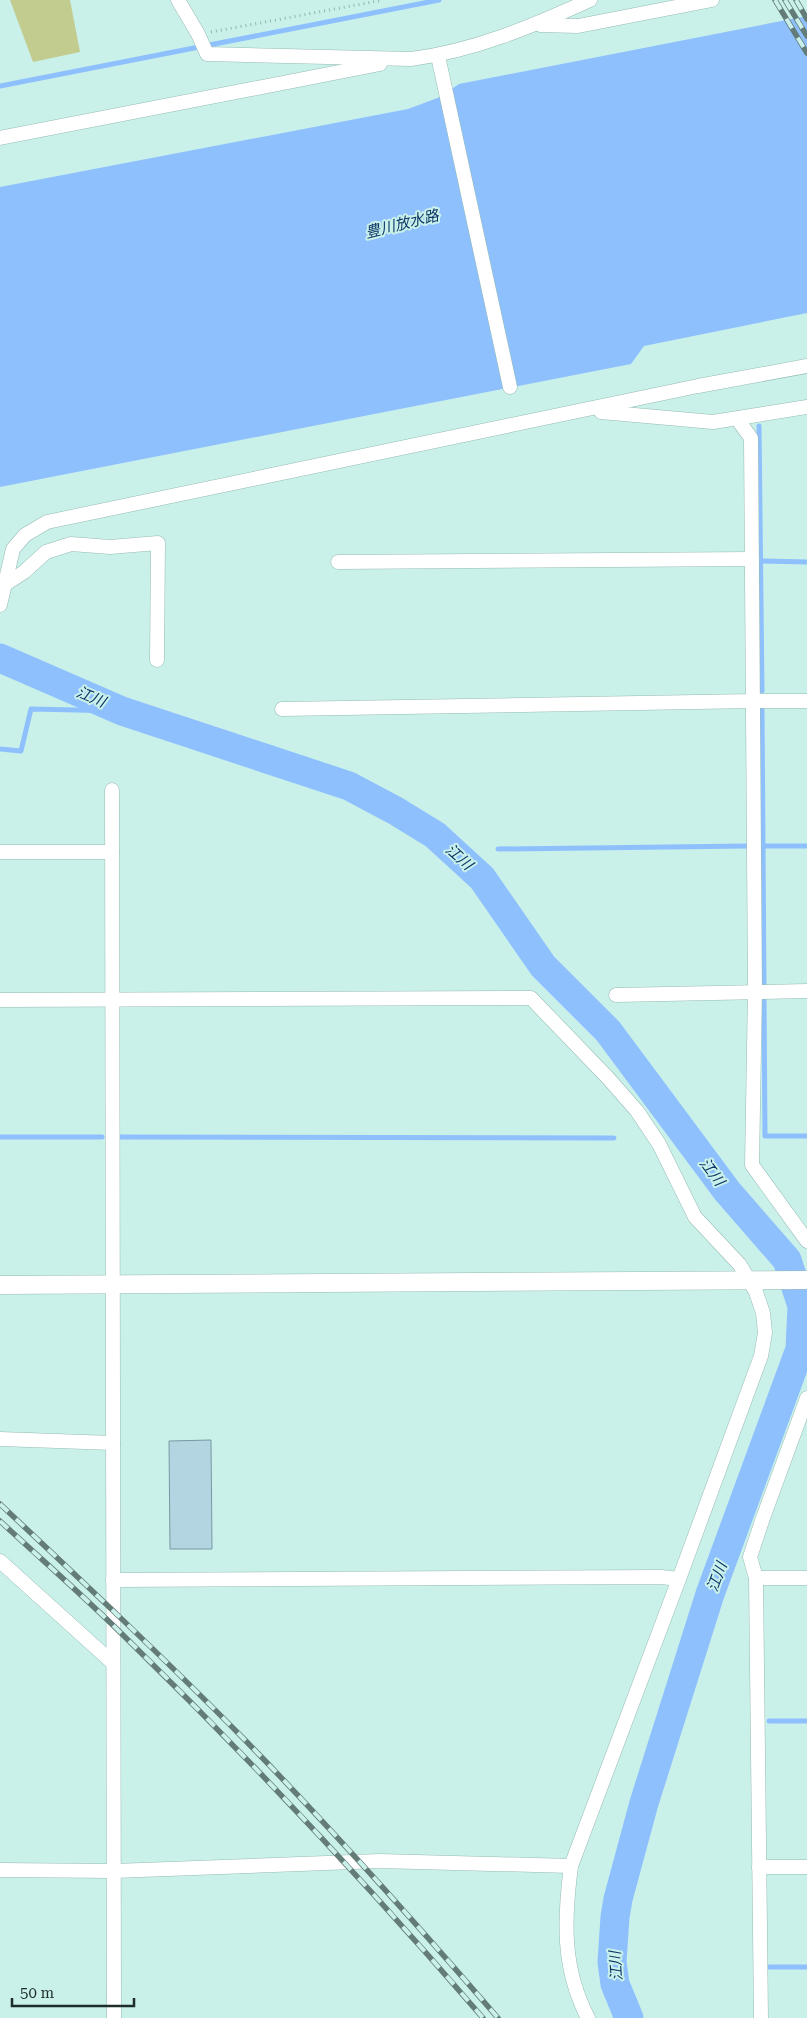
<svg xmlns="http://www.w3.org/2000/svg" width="807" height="2018" viewBox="0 0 807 2018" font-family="'Roboto Serif','Noto Sans JP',serif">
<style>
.green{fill:#c3cc8f}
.water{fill:#8ec0fd}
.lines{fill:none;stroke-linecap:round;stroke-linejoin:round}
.stream{stroke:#8ec0fd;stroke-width:5}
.river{stroke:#8ec0fd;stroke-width:29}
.building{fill:#b2d5e1;stroke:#7799a3}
.minor-casing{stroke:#96bbb5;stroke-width:15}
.tertiary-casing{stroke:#96bbb5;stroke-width:19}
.path{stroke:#95b4af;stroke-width:3;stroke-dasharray:1 4;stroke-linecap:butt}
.minor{stroke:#fff;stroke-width:14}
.tertiary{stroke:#fff;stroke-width:18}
.rail-casing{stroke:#647c78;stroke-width:5.5}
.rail{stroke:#caf0ea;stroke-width:4;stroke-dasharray:11;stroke-linecap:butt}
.labels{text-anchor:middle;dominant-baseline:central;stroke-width:4;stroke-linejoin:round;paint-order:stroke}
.water-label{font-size:15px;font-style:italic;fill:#0a3766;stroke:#caf0ea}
</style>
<rect width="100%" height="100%" fill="#caf0ea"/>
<!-- green -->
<path class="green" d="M 10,0 L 70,0 L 80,52 L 33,62 Z"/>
<!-- water -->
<path class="water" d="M 807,16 L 807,313 L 644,346 L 631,364 L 0,487 L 0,187 L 408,109 L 440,97 L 459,84 Z"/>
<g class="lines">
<!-- stream -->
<g class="stream">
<path d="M 0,86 L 439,0"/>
<path d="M 759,426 L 762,691"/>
<path d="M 761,561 L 807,562"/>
<path d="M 762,710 L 764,986"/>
<path d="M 0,749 L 21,751 L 31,709 L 122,711"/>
<path d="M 763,846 L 807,846"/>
<path d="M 498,849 L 747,846"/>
<path d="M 764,998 L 765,1136 L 807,1136"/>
<path d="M 0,1137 L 102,1137"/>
<path d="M 118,1137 L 614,1138"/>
<path d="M 769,1721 L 807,1721"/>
<path d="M 769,1967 L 807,1967"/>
</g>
<!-- river -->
<path class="river" d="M 0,658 L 122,711 L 349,786 L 396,811 L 435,835 L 482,878 L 543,966 L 608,1031 L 727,1191 L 787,1260 L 802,1306 L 800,1349 L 710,1594 L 644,1803 L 618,1899 L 615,1917 L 612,1962 L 615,1984 L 629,2018"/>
</g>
<!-- building -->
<path class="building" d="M 211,1440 L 212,1549 L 170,1549 L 169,1441 Z"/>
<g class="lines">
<defs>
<g id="minor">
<path d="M 178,0 L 198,34 L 207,54 L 411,59 C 474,51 533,26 590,0"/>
<path d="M 540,25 L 578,26 L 712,0"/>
<path d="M 438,56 L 510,387"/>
<path d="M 0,138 L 380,64"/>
<path d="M 601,412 L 713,422 L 807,407"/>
<path d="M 738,420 L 751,438 L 755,991 L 752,1165 L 807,1241"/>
<path d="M 338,562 L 752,559"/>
<path d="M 4,585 L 24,572 L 46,552 L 71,544 L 110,547 L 158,543 L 157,660"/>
<path d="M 0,605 L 13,549 L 25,535 L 47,522 L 698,386 L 807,366"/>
<path d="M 282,709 L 754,701 L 807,701"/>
<path d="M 112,790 L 114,2018"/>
<path d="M 0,852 L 112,852"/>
<path d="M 616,995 L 807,991"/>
<path d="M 0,1000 L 531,998 L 608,1078 L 637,1111 L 659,1144 L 695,1217 L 740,1265 L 756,1292 L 763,1313 L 765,1333 L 761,1356 L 679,1579 L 571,1866 C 564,1920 562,1968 588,2018"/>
<path d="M 0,1439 L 113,1443"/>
<path d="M 0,1561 L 113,1663"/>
<path d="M 756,1578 L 807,1578"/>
<path d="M 113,1580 L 661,1577 L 679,1579"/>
<path d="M 759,1867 L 807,1867"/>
<path d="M 0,1870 L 114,1871 L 379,1861 L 571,1866"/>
<path d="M 761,2018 L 756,1578 L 750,1557 L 763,1518 L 807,1398"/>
</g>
<path id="tertiary" d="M 0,1285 L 807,1280"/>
</defs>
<!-- minor casing -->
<use href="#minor" class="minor-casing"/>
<!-- tertiary casing -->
<use href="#tertiary" class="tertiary-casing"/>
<!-- path -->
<path class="path" d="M 211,32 L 383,0"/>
<!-- minor -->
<use href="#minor" class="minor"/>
<!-- tertiary -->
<use href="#tertiary" class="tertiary"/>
<defs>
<g id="rail">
<path d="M 775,0 L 807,53"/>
<path d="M 785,0 L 807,36"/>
<path d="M 796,0 L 807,19"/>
<path d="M 0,1504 C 82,1581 164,1658 243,1738 C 331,1828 415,1922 498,2018"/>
<path d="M 0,1521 C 42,1560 86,1598 127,1639 C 251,1760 370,1887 483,2018"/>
</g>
</defs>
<!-- rail casing -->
<use href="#rail" class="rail-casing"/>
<!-- rail -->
<use href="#rail" class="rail"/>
</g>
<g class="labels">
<!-- water labels -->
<g class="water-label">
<text transform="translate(402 224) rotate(-14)">豊川放水路</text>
<text transform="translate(91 697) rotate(23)">江川</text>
<text transform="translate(459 857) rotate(42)">江川</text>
<text transform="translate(712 1172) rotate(53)">江川</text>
<text transform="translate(717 1577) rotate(-70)">江川</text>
<text transform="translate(616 1966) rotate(-94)">江川</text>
</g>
</g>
<!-- scale -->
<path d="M12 1998v8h122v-8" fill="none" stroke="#1e2d2b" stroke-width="2.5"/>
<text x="20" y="1998" font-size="15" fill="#1e2d2b" stroke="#caf0ea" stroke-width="4" paint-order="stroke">50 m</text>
</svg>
